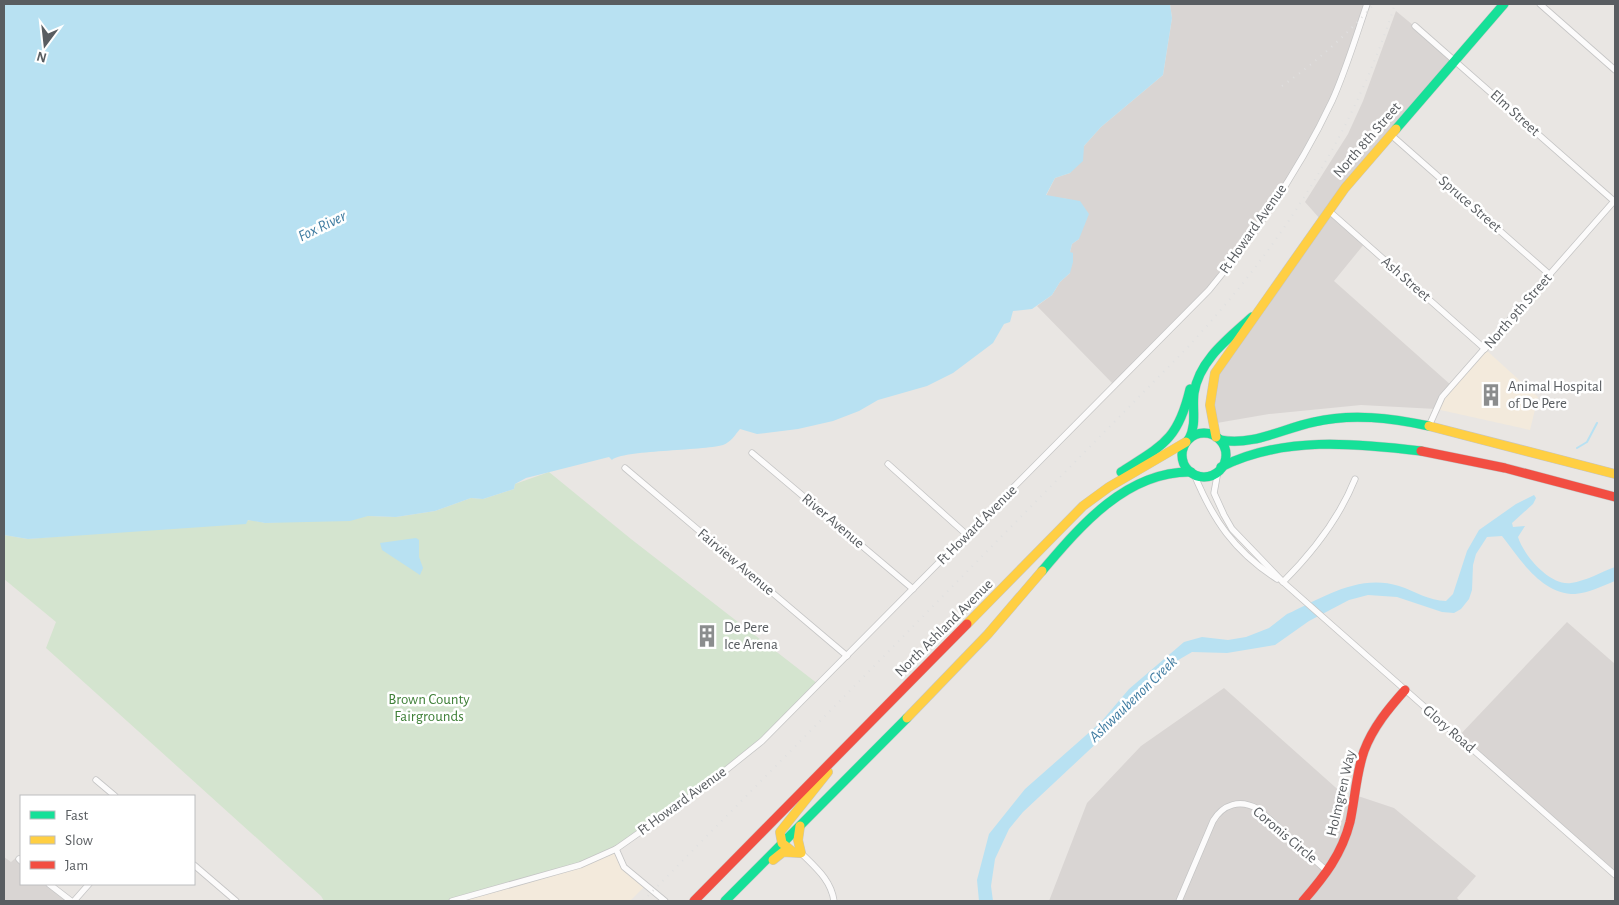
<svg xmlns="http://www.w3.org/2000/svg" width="1619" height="905" viewBox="0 0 1619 905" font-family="'Alegreya Sans',sans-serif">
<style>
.commercial{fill:#f3eadc}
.industrial{fill:#d9d5d3}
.green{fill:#d4e4cf}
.water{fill:#b8e1f2}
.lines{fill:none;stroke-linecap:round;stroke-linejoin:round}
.stream{stroke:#b8e1f2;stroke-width:2}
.street-casing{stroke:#c5c5c5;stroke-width:7}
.fast-casing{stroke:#c5c5c4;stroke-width:10}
.slow-casing{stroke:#c5c5c4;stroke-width:10}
.jam-casing{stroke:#c5c5c4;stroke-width:10}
.street{stroke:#fcfbfb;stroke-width:5.5}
.fast{stroke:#16e098;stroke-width:9}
.slow{stroke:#ffcf43;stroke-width:9}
.jam{stroke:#f24e42;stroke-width:9}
.rail{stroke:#e0e0e0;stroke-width:2;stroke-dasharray:1 6;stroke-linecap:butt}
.labels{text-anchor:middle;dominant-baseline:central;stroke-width:5;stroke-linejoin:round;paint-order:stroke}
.street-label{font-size:15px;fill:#595d61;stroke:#fff}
.poi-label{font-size:15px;fill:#595d61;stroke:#fff;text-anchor:start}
.park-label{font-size:15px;fill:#408039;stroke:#fff}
.water-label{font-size:16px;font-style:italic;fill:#407ca1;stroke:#fff}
</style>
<rect width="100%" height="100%" fill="#e9e6e3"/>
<!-- commercial -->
<g class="commercial">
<path d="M 1485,349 L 1538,397 L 1530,430 L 1436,409 L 1442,397 Z"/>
<path d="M 616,849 L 620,860 L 646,885 L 630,901 L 452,901 Z"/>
</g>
<!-- industrial -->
<g class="industrial">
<path d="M 1170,4 L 1367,4 L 1344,72 L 1316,131 L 1257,226 L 1209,290 L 1115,386 L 1037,306 L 1052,295 L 1060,282 L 1070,273 L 1070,252 L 1072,244 L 1079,239 L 1067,199 L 1046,196 L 1055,178 L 1070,173 L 1084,146 L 1101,127 L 1163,75 L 1172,18 Z"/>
<path d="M 1396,11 L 1455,60 L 1328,210 L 1365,243 L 1334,281 L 1452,386 L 1436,409 L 1361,405 L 1269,414 L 1211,424 L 1212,384 L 1321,220 L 1305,202 L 1348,134 L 1363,101 Z"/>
<path d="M 1567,622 L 1615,664 L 1615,875 L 1458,737 Z"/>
<path d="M 1224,688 L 1353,803 L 1355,795 L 1394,808 L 1476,876 L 1457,898 L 1460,901 L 1049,901 L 1087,803 L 1141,746 Z"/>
<path d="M 18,856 L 21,859 L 21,884 L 50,884 L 71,901 L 4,901 L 4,857 L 11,862 Z"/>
</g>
<!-- green -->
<path class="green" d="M 549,472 L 631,539 L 818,684 L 762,741 L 616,849 L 580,865 L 452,901 L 324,901 L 321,896 L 46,648 L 56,622 L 4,579 L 4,535 L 28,539 L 252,520 L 265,523 L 368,516 L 396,517 L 435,511 L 471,498 L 483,499 L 514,489 L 515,484 Z"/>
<!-- water -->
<g class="water">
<path d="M 4,4 L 1170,4 L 1172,18 L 1163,75 L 1101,127 L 1084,146 L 1083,161 L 1070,173 L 1055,178 L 1046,195 L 1080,201 L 1089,214 L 1079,239 L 1072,244 L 1070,252 L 1073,253 L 1073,262 L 1070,273 L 1060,282 L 1052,295 L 1032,309 L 1013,311 L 1010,322 L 1004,324 L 993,343 L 953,373 L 927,386 L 878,400 L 859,411 L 833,421 L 798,429 L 757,434 L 740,429 C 735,435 731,442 723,445 C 702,451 622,450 612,460 L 609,457 L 526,478 L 515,484 L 514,489 L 483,499 L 471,498 L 435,511 L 396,517 L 368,516 L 350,521 L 265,523 L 248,520 L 246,524 L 28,539 L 4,535 Z"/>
<path d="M 1534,495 L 1536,498 L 1533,504 L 1512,523 L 1513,527 L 1525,526 L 1518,537 C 1523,554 1549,586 1571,583 C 1586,581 1601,572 1615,567 L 1615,581 C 1602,586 1589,593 1575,594 C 1541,594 1520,559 1502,536 L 1487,537 L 1476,554 L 1473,565 L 1472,590 L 1469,599 L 1461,609 L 1454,613 L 1442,612 L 1397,597 L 1368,595 L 1349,600 L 1309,621 L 1275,645 L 1227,653 L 1192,652 L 1180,659 L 1168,668 L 1152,688 L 1117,724 L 1023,812 L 1009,829 L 995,859 L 991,886 L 993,901 L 979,901 L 977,880 L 989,834 L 1025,789 L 1101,722 L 1129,689 L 1184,642 L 1202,637 L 1228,640 L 1246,637 L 1269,628 L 1287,614 C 1322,598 1359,573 1399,586 C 1415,591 1429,601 1446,601 L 1453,594 L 1467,551 L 1479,530 L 1516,504 Z"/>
<path d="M 416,538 L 419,540 L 419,557 L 423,568 L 420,575 L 382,550 L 380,543 Z"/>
</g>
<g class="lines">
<!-- stream -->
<path class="stream" d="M 1577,448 L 1587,442 L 1597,423"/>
<defs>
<g id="street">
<path d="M 1540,4 L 1615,70"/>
<path d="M 1415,26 L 1614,201"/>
<path d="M 1390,134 L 1550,275"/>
<path d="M 1328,210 L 1485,349"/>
<path d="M 1429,426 L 1442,397 L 1615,200"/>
<path d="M 752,453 L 913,589"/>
<path d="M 888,464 L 967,535"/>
<path d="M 625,468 L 847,656"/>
<path d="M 1218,471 L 1214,493 L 1224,515 L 1232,529 L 1283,582 L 1615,875"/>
<path d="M 1194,474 C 1213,520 1234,551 1277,579"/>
<path d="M 1283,582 C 1313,552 1339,519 1355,479"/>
<path d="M 96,780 L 115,796"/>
<path d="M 616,849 L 624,867 L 665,901"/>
<path d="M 801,853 C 816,868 831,880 834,901"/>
<path d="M 19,859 L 21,861"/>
<path d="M 194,865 L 236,901"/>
<path d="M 49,884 L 71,901"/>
<path d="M 74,901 L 89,884"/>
<path d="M 452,901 L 580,865 L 616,849 L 711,782 L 762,741 L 1209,290 C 1256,233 1300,169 1332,101 C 1346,70 1356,36 1367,4"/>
<path d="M 1179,901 L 1213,821 C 1223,804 1240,799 1258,809 L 1328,872"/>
</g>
<g id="fast">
<path d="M 1396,129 L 1504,4"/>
<circle cx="1204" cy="455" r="22"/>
<path d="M 1189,439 C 1197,424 1192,409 1194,393 C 1199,360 1229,338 1252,317"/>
<path d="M 1220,440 C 1254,446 1281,429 1314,422 C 1352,413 1391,418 1429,426"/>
<path d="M 1221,467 C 1282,436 1355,443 1421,451"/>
<path d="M 1121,472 C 1163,445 1178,440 1190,389"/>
<path d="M 1042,571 C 1081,525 1127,471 1191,472"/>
<path d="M 725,901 L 907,718"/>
</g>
<g id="slow">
<path d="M 1429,426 L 1615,474"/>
<path d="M 1216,437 L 1210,405 L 1215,373 L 1345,188 L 1396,129"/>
<path d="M 967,624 L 1083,506 L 1109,487 L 1186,442"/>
<path d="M 907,718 L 988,634 L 1042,571"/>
<path d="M 793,852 L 782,843 L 780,832 L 828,772"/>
<path d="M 773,860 L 783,852 L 801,853 L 798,840 L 800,826"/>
</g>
<g id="jam">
<path d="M 1421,451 L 1505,468 L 1615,497"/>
<path d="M 694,901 L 967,624"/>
<path d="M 1303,901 C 1324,877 1342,854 1350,822 C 1355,799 1356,774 1364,751 C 1373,727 1389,708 1405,690"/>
</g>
</defs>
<!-- street casing -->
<use href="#street" class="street-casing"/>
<!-- fast casing -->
<use href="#fast" class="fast-casing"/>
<!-- slow casing -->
<use href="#slow" class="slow-casing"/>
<!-- jam casing -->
<use href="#jam" class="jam-casing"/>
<!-- street -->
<use href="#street" class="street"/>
<!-- fast -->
<use href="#fast" class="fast"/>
<!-- slow -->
<use href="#slow" class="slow"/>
<!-- jam -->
<use href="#jam" class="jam"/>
<!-- rail -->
<g class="rail">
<path d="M 1282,86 C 1316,62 1347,35 1374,4"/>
<path d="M 643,901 L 1186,349 C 1280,248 1353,135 1395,4"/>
</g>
</g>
<!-- icons -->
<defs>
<symbol id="building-bare" viewBox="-9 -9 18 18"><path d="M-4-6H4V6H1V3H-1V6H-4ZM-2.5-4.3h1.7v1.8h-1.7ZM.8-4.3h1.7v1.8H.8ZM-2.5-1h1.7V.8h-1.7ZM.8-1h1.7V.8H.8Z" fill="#8b8d8e" stroke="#fff" stroke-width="2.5" paint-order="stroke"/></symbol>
</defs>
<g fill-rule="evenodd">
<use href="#building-bare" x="1475" y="379" width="32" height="32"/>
<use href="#building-bare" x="691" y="620" width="32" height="32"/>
</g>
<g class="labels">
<!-- street labels -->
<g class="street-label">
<text transform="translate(1515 113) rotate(42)">Elm Street</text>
<text transform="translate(1367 140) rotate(-49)">North 8th Street</text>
<text transform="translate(1470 204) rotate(41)">Spruce Street</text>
<text transform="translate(1253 229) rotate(-55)">Ft Howard Avenue</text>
<text transform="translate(1406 279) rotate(41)">Ash Street</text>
<text transform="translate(1518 311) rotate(-49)">North 9th Street</text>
<text transform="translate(833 521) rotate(40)">River Avenue</text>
<text transform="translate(977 525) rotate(-45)">Ft Howard Avenue</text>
<text transform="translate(736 562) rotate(40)">Fairview Avenue</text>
<text transform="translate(944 628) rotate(-45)">North Ashland Avenue</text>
<text transform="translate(1449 729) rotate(41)">Glory Road</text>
<text transform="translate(1341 793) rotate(-77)">Holmgren Way</text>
<text transform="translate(682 801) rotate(-36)">Ft Howard Avenue</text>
<text transform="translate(1285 835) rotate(40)">Coronis Circle</text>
</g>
<!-- poi labels -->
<g class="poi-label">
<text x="1508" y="386">Animal Hospital<tspan x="1508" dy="17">of De Pere</tspan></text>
<text x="724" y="627">De Pere<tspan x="724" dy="17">Ice Arena</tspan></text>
</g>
<!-- park labels -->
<g class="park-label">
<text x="429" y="699">Brown County<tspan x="429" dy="17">Fairgrounds</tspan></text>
</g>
<!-- water labels -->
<g class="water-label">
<text transform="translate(322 226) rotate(-26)">Fox River</text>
<text transform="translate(1133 699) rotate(-44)">Ashwaubenon Creek</text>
</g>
</g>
<!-- border -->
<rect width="1619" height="905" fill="none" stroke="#595d61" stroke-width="10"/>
<!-- legend -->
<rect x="20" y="795" width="175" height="90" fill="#ffffff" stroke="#bdbec0"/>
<rect x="30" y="811" width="25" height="8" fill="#16e098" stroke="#bdbec0"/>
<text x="65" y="820" font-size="15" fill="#595d61">Fast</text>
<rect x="30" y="836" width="25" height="8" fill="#ffcf43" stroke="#bdbec0"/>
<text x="65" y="845" font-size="15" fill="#595d61">Slow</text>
<rect x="30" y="861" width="25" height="8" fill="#f24e42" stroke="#bdbec0"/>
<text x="65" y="870" font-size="15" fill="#595d61">Jam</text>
<!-- north arrow -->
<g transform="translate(45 45) rotate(195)" stroke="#ffffff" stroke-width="4" paint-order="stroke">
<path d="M0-4L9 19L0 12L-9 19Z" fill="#595d61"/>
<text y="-8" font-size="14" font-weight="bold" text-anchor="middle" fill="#595d61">N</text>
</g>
</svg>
